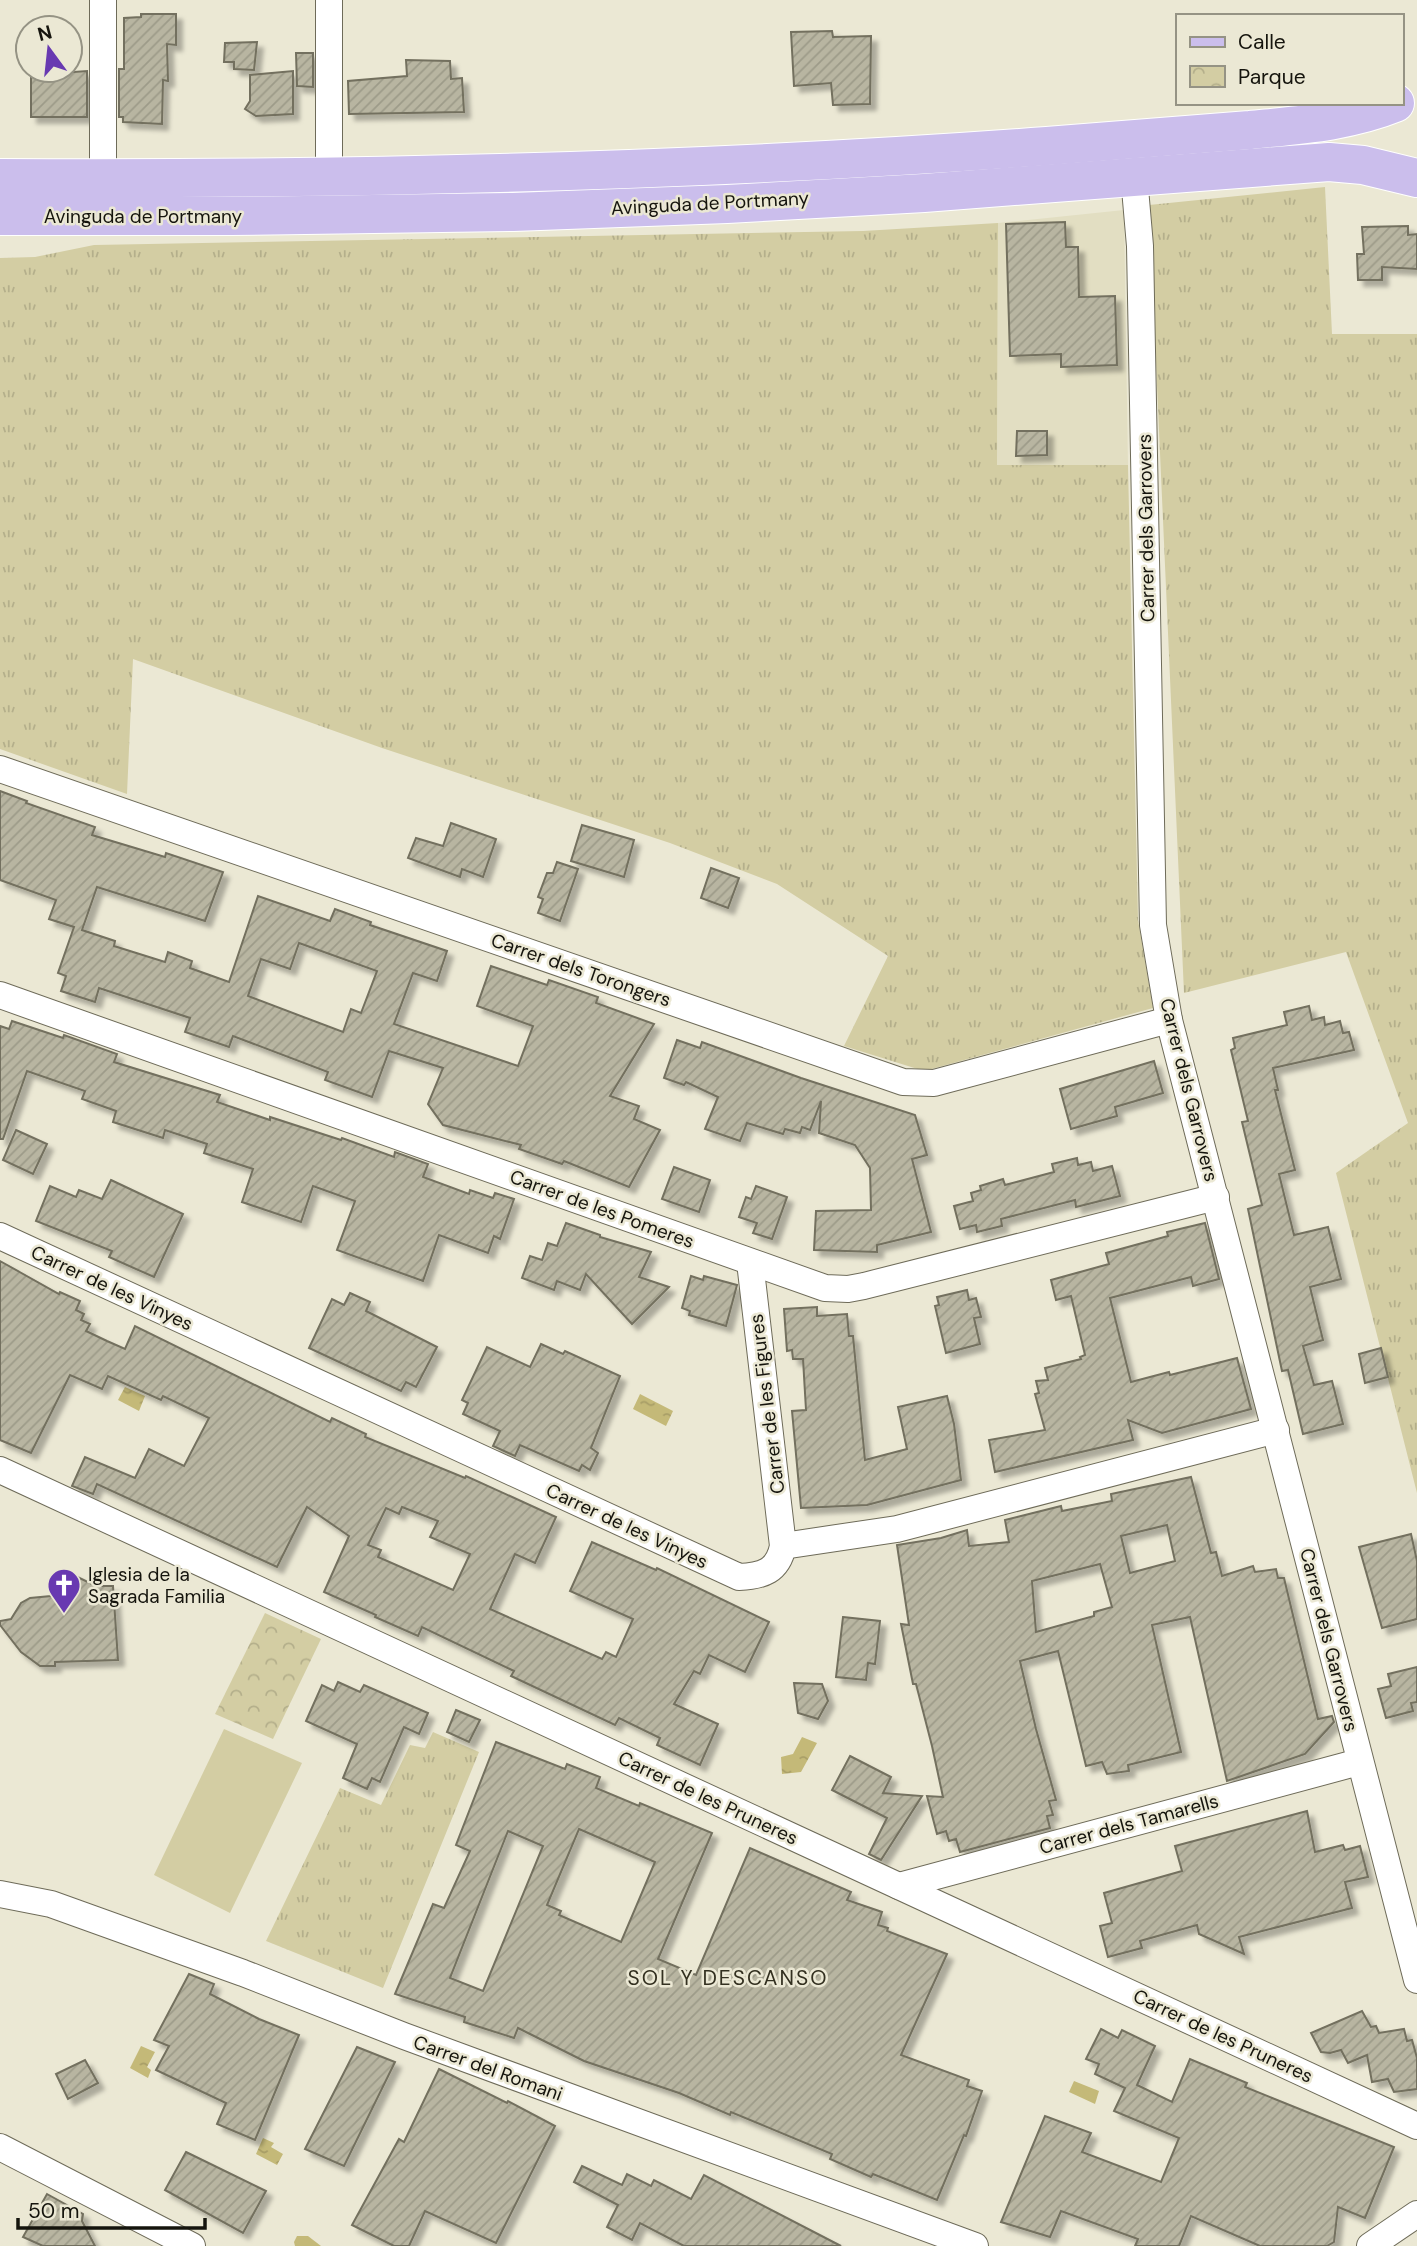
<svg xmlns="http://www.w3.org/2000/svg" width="1417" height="2246" viewBox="0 0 1417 2246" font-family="'DM Sans',sans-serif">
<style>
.built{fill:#e2dec2}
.grass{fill:url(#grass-tufts)}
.park{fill:url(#park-crowns)}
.garden{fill:#d3cda3}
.water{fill:url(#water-ripples)}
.building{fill:url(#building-hatch);stroke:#73705e;stroke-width:2;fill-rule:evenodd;filter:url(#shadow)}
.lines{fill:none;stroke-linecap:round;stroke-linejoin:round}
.street-casing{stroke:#6e6b59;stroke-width:28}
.primary-casing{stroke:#fff;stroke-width:40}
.street{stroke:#fff;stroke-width:26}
.primary{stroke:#cbbeec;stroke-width:38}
.labels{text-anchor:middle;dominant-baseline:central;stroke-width:5;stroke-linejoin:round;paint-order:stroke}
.street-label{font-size:19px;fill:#15140d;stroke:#ebe8d4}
.poi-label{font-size:19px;fill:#15140d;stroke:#ebe8d4;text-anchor:start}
.neighbourhood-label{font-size:21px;letter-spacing:2px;fill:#333020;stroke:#ebe8d4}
</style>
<defs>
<pattern id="grass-tufts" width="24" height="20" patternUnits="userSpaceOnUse" patternTransform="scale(1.75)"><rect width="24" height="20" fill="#d3cda3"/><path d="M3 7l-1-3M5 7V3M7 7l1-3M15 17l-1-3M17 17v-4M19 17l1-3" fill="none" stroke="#b4af8b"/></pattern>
<pattern id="park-crowns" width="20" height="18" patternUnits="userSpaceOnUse" patternTransform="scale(1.75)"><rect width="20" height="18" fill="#d3cda3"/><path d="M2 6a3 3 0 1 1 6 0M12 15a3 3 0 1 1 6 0" fill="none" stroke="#b4af8b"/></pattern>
<pattern id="water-ripples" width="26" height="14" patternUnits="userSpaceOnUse" patternTransform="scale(1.75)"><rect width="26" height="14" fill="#c4b978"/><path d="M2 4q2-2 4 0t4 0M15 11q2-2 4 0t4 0" fill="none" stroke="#a89e67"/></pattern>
<pattern id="building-hatch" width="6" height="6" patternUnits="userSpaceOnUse" patternTransform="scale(1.75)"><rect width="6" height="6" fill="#b8b5a1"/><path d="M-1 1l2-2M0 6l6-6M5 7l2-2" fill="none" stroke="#9d9b89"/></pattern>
<filter id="shadow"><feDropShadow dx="6" dy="6" stdDeviation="2" flood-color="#0004"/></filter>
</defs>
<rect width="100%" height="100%" fill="#ebe8d4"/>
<!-- built -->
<path class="built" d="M 1124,210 L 1128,465 L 997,465 L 998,223 Z"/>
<!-- grass -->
<g class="grass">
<path d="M 1325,187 L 1332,334 L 1417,334 L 1417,1493 L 1336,1173 L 1408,1123 L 1346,952 L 1184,993 L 1149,205 Z"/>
<path d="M 998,223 L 997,465 L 1128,465 L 1138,920 L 1153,1008 L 924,1071 L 844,1046 L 888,956 L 777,884 L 670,843 L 382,748 L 133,659 L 127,794 L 0,749 L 0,258 L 35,257 L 94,245 L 863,231 Z"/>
<path d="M 433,1732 L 479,1752 L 383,1988 L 266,1941 L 340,1788 L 381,1805 L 410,1745 L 425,1748 Z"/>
</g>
<!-- park -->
<path class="park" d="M 265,1613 L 321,1639 L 273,1739 L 215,1714 Z"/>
<!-- garden -->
<path class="garden" d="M 224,1729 L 302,1763 L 230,1913 L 154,1875 Z"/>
<!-- water -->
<g class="water">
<path d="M 125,1387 L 145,1396 L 139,1411 L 118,1400 Z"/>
<path d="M 640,1394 L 673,1411 L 666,1426 L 633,1409 Z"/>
<path d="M 802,1737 L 817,1743 L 801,1772 L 782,1774 L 781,1757 L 793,1754 Z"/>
<path d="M 141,2046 L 155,2052 L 147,2067 L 151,2070 L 148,2078 L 130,2068 Z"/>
<path d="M 1074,2081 L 1099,2091 L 1095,2104 L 1069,2092 Z"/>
<path d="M 263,2138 L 274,2143 L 271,2147 L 283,2154 L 277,2165 L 256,2154 Z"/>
<path d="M 297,2236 L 308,2236 L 321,2246 L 295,2246 L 294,2242 Z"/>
</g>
<!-- building -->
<g class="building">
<path d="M 141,14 L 176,14 L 176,45 L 167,44 L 168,81 L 163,80 L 162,124 L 123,122 L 123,117 L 119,117 L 119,69 L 124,69 L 124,18 L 141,17 Z"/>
<path d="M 832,31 L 833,37 L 871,36 L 870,104 L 833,105 L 831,83 L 794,86 L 791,32 Z"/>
<path d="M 257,42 L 254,70 L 234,69 L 234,62 L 224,62 L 225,43 Z"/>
<path d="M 296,53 L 313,53 L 313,87 L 297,86 Z"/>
<path d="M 406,60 L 450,61 L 451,79 L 462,78 L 464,112 L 349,114 L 348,81 L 407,76 Z"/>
<path d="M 87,71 L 87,117 L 31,117 L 31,75 Z"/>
<path d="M 293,71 L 293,114 L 256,116 L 245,109 L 250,101 L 250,75 Z"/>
<path d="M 1065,222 L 1066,247 L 1078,247 L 1079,297 L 1115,296 L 1117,365 L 1061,367 L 1061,354 L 1010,356 L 1006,224 Z"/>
<path d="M 1408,226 L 1408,235 L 1417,234 L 1417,269 L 1382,267 L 1382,280 L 1358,280 L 1357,254 L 1364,254 L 1362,227 Z"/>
<path d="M 1017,431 L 1047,431 L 1047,455 L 1016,456 Z"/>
<path d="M 0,791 L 27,801 L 26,803 L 95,827 L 92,835 L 165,857 L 166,853 L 223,872 L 205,921 L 97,887 L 82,930 L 115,941 L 114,946 L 165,962 L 168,952 L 192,961 L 190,968 L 229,982 L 258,896 L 330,921 L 335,909 L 371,922 L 370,925 L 447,951 L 437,981 L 413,973 L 394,1024 L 518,1066 L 533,1026 L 477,1006 L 491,966 L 547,985 L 549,980 L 598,997 L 596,1003 L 654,1024 L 610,1096 L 639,1106 L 634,1119 L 660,1130 L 629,1187 L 564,1161 L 562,1164 L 519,1149 L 521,1145 L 443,1125 L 428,1104 L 443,1068 L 389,1051 L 372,1097 L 325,1080 L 328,1072 L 233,1036 L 229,1047 L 185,1032 L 190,1018 L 99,988 L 95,1002 L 61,991 L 66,976 L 58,973 L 74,927 L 49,919 L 56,900 L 0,880 ZM 299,943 L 377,971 L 361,1013 L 351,1009 L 343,1032 L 248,996 L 261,959 L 290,969 Z"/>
<path d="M 451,823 L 496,839 L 483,877 L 462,869 L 460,877 L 408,858 L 416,838 L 443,846 Z"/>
<path d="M 582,825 L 634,840 L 624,877 L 571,861 Z"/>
<path d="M 557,862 L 578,869 L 560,921 L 538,913 L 543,899 L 538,897 L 547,873 L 553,873 Z"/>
<path d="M 711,868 L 739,878 L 728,908 L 701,898 Z"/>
<path d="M 1309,1006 L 1312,1020 L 1324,1017 L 1325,1025 L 1340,1021 L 1343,1033 L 1349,1032 L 1354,1050 L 1273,1068 L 1278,1090 L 1275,1090 L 1295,1170 L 1279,1174 L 1294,1235 L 1328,1227 L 1341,1279 L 1310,1287 L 1323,1340 L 1303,1346 L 1314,1385 L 1332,1381 L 1343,1424 L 1303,1434 L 1288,1370 L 1282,1371 L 1248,1209 L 1262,1205 L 1242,1122 L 1248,1121 L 1231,1050 L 1235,1048 L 1233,1038 L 1287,1025 L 1284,1012 Z"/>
<path d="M 12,1021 L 63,1038 L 64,1035 L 117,1054 L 114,1062 L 220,1095 L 217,1102 L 270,1120 L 270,1117 L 341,1140 L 342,1138 L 394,1157 L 395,1152 L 428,1164 L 423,1177 L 469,1194 L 470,1190 L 493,1198 L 495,1193 L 514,1199 L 500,1239 L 494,1236 L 488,1253 L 439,1235 L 423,1281 L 337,1250 L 355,1201 L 313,1186 L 301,1222 L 242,1202 L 253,1169 L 204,1153 L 207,1144 L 165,1130 L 163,1138 L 113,1122 L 116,1111 L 82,1099 L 85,1091 L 27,1071 L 3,1139 L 0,1139 L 0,1026 L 9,1029 Z"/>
<path d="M 677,1040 L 700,1048 L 702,1042 L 801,1078 L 915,1115 L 927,1155 L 912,1159 L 931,1232 L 877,1245 L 877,1252 L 814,1250 L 816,1211 L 871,1210 L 870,1168 L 855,1145 L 819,1133 L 821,1101 L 810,1130 L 802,1127 L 800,1133 L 785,1129 L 783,1134 L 747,1123 L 740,1141 L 705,1129 L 718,1097 L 686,1082 L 684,1085 L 664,1078 Z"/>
<path d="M 1154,1061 L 1163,1093 L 1115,1107 L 1117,1116 L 1071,1129 L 1060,1089 Z"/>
<path d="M 16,1130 L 47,1144 L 33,1174 L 3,1160 Z"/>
<path d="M 1077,1158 L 1078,1165 L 1091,1162 L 1093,1171 L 1112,1166 L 1120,1196 L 1076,1207 L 1075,1200 L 1001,1219 L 1002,1226 L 977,1232 L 976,1225 L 960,1229 L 954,1206 L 973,1201 L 971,1193 L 981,1190 L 980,1186 L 1003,1179 L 1005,1185 L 1054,1172 L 1052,1164 Z"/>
<path d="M 674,1167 L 710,1180 L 699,1212 L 662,1199 Z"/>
<path d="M 111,1180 L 183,1214 L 154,1277 L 109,1257 L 112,1251 L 36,1221 L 50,1186 L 76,1197 L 79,1190 L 102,1199 Z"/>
<path d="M 756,1186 L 787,1197 L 772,1239 L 753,1233 L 757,1223 L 739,1217 L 746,1197 L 751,1199 Z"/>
<path d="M 566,1223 L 600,1235 L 600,1237 L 651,1252 L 639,1277 L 669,1287 L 632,1324 L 586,1274 L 580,1290 L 557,1281 L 554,1290 L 522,1278 L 530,1256 L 542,1260 L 548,1243 L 557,1246 Z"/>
<path d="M 1205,1223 L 1219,1279 L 1193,1286 L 1191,1277 L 1110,1298 L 1131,1382 L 1169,1372 L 1170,1375 L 1237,1358 L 1251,1409 L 1162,1433 L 1128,1420 L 1133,1440 L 995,1472 L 989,1440 L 1045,1430 L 1035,1394 L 1039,1393 L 1036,1381 L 1048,1380 L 1045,1368 L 1081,1359 L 1080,1357 L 1085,1355 L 1071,1296 L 1056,1300 L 1051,1280 L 1109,1264 L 1106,1253 L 1168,1236 L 1167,1232 Z"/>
<path d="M 0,1261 L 59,1294 L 60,1292 L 80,1301 L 76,1310 L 84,1314 L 81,1320 L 90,1324 L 86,1331 L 107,1341 L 125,1349 L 135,1326 L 330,1422 L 332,1418 L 366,1434 L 365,1437 L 465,1478 L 466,1476 L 556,1517 L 535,1563 L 515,1554 L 490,1609 L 602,1659 L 606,1652 L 616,1657 L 633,1619 L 570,1591 L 592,1542 L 656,1570 L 657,1568 L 769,1622 L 745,1672 L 709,1655 L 700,1674 L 694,1671 L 674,1704 L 718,1724 L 700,1765 L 657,1745 L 660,1738 L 619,1718 L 615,1725 L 511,1676 L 514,1671 L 422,1627 L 418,1636 L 375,1617 L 376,1615 L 324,1592 L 349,1536 L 307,1507 L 277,1567 L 97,1484 L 93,1494 L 72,1486 L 85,1457 L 135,1478 L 149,1449 L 184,1466 L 209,1418 L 163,1396 L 161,1400 L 108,1376 L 102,1389 L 70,1375 L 31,1453 L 0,1440 ZM 402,1507 L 438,1521 L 430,1537 L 470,1554 L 453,1590 L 378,1557 L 381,1550 L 368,1545 L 386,1508 L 399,1514 Z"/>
<path d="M 691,1276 L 703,1280 L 704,1276 L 737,1285 L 726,1326 L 689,1315 L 690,1311 L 682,1308 Z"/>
<path d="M 967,1290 L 969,1300 L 976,1298 L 981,1317 L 974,1318 L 980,1344 L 946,1353 L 935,1306 L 939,1305 L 937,1297 Z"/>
<path d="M 350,1293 L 370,1302 L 366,1311 L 437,1347 L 416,1387 L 406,1382 L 401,1391 L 309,1348 L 332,1299 L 344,1305 Z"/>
<path d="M 817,1307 L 817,1316 L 847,1314 L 849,1336 L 853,1336 L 865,1460 L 907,1449 L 898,1407 L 947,1396 L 954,1424 L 961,1480 L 867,1505 L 801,1508 L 792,1411 L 806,1410 L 803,1359 L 793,1359 L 792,1350 L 787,1351 L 784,1309 Z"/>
<path d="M 541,1344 L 563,1354 L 565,1351 L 620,1376 L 591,1448 L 598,1453 L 590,1470 L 582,1465 L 579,1471 L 520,1445 L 515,1456 L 493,1446 L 500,1431 L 463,1414 L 468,1403 L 462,1400 L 487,1347 L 530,1367 Z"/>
<path d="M 1381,1348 L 1388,1377 L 1365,1383 L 1359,1354 Z"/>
<path d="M 1191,1477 L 1211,1553 L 1216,1552 L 1222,1576 L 1253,1566 L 1255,1572 L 1276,1569 L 1278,1578 L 1284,1578 L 1318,1719 L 1332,1716 L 1334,1722 L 1305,1754 L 1227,1781 L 1190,1617 L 1152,1625 L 1181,1752 L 1128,1765 L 1129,1771 L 1107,1774 L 1102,1762 L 1086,1766 L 1058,1651 L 1020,1661 L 1036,1729 L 1056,1800 L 1049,1801 L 1053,1815 L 1047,1816 L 1050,1828 L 960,1852 L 956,1839 L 949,1841 L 946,1831 L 937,1834 L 927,1796 L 943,1797 L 932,1746 L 916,1684 L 913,1684 L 901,1624 L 909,1625 L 897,1545 L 941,1538 L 967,1530 L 969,1546 L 1009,1542 L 1005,1520 L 1061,1506 L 1062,1511 L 1112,1501 L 1111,1494 ZM 1167,1525 L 1175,1561 L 1130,1573 L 1121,1536 ZM 1100,1564 L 1112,1607 L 1094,1612 L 1094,1616 L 1036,1632 L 1032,1581 Z"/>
<path d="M 1411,1534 L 1417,1561 L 1417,1619 L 1382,1628 L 1359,1547 Z"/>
<path d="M 63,1570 L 96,1586 L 113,1586 L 118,1660 L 55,1662 L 55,1666 L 40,1666 L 21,1652 L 0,1625 L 0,1621 L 11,1619 L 21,1603 L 30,1598 L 51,1596 Z"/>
<path d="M 843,1617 L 880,1621 L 875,1664 L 868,1663 L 866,1680 L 836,1677 Z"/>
<path d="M 1417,1667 L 1417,1702 L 1411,1703 L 1413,1711 L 1386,1718 L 1378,1689 L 1391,1686 L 1388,1674 Z"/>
<path d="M 338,1682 L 360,1692 L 364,1685 L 428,1713 L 419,1734 L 404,1727 L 380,1782 L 372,1778 L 367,1789 L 343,1778 L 357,1744 L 306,1721 L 322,1685 L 334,1691 Z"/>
<path d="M 794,1683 L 822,1684 L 828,1701 L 818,1719 L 798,1713 Z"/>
<path d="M 456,1710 L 480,1720 L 469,1742 L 447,1732 Z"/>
<path d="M 496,1742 L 565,1769 L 567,1764 L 600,1777 L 596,1788 L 639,1806 L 640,1803 L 712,1833 L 658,1959 L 696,1975 L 750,1848 L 851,1892 L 847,1900 L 882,1912 L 878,1925 L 888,1928 L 887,1931 L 947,1954 L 901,2055 L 969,2080 L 967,2086 L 982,2091 L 966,2136 L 964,2135 L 937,2200 L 873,2174 L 871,2177 L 830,2159 L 832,2154 L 731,2112 L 730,2115 L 679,2093 L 584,2061 L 518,2028 L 514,2038 L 464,2022 L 465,2017 L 395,1994 L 433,1904 L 444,1908 L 470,1851 L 456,1845 ZM 579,1829 L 655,1862 L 621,1942 L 559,1915 L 561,1911 L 547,1905 ZM 508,1831 L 543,1846 L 483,1991 L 450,1978 Z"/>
<path d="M 850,1756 L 891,1777 L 883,1793 L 922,1796 L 881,1860 L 869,1854 L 887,1818 L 832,1790 Z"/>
<path d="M 1307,1811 L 1315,1852 L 1343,1845 L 1345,1850 L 1360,1846 L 1368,1877 L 1345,1882 L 1352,1908 L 1239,1937 L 1244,1954 L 1199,1934 L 1197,1925 L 1140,1941 L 1142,1948 L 1108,1957 L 1100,1926 L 1112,1923 L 1104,1893 L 1182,1871 L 1175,1846 Z"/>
<path d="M 189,1974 L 214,1984 L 210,1994 L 259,2019 L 299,2035 L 255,2140 L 217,2124 L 226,2103 L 156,2070 L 169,2046 L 154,2040 Z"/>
<path d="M 1362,2011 L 1371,2027 L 1376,2026 L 1379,2033 L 1404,2029 L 1407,2041 L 1412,2040 L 1417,2058 L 1417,2089 L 1394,2092 L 1388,2079 L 1372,2082 L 1367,2055 L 1348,2063 L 1341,2050 L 1330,2053 L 1321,2052 L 1311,2033 Z"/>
<path d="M 1101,2029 L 1118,2038 L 1122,2030 L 1155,2046 L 1137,2085 L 1172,2102 L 1190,2059 L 1247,2083 L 1245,2087 L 1394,2147 L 1365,2218 L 1338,2207 L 1334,2242 L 1327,2246 L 1260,2246 L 1191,2216 L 1179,2246 L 1135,2246 L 1138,2239 L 1061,2211 L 1050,2237 L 1001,2222 L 1045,2116 L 1091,2133 L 1082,2152 L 1161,2182 L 1179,2138 L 1114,2111 L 1125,2088 L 1095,2074 L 1099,2064 L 1086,2059 Z"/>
<path d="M 357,2047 L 395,2062 L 344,2166 L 305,2149 Z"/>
<path d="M 85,2060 L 98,2083 L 68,2099 L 56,2074 Z"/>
<path d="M 439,2069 L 507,2103 L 508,2101 L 555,2126 L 496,2243 L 425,2211 L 409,2246 L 394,2246 L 352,2225 L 399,2139 L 404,2142 Z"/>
<path d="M 186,2152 L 266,2191 L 243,2233 L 165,2190 Z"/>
<path d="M 582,2166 L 622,2185 L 627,2174 L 651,2186 L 654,2180 L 691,2199 L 704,2175 L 841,2246 L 684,2246 L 640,2223 L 632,2240 L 607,2227 L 618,2205 L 574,2182 Z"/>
<path d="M 47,2194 L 83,2214 L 82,2221 L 95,2246 L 43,2246 L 23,2237 Z"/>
</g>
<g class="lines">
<defs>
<g id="street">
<path d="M 1134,177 L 1140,246 L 1153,925 L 1169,1020 L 1417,1980"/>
<path d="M 103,178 L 103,0"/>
<path d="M 329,178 L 329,0"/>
<path d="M 0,769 L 903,1082 L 934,1083 L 1169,1020"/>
<path d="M 0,995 L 825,1288 L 848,1289 L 864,1286 L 1216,1197"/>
<path d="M 0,1236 L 739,1577 C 763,1576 778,1571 783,1546 L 750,1262"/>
<path d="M 0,1470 L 1417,2126"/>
<path d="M 783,1546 L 897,1529 L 1276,1430"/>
<path d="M 899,1886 L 1359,1762"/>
<path d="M 0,1894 L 51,1904 L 243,1973 L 404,2036 L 975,2246"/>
<path d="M 0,2147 L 192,2246"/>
<path d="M 1370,2246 L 1417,2214"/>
</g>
<g id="primary">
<path d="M 0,178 C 349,180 698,172 1047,146 C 1114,141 1182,136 1250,130 C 1299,125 1348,122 1395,103"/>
<path d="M 0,216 L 230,216 L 513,212 L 727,204 L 924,193 L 1329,162 L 1363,165 L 1417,178"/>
</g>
</defs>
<!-- street casing -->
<use href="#street" class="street-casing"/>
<!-- primary casing -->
<use href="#primary" class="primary-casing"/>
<!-- street -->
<use href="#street" class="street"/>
<!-- primary -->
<use href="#primary" class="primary"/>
</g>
<!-- icons -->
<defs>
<symbol id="church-pin" viewBox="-11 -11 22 30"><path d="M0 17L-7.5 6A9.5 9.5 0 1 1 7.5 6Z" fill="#6839b1" stroke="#ebe8d4"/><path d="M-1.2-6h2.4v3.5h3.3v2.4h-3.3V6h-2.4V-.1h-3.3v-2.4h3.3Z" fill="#fff"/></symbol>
</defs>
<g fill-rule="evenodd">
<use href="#church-pin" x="45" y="1566" width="38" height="52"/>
</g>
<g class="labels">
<!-- street labels -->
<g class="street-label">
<text transform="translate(710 203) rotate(-3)">Avinguda de Portmany</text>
<text x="143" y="216">Avinguda de Portmany</text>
<text transform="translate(1146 528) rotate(-91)">Carrer dels Garrovers</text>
<text transform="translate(581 970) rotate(19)">Carrer dels Torongers</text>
<text transform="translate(1189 1090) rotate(76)">Carrer dels Garrovers</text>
<text transform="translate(602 1209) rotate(20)">Carrer de les Pomeres</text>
<text transform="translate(112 1288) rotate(25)">Carrer de les Vinyes</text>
<text transform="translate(767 1404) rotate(-97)">Carrer de les Figures</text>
<text transform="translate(627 1526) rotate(25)">Carrer de les Vinyes</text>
<text transform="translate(1329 1640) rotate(76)">Carrer dels Garrovers</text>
<text transform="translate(708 1798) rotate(25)">Carrer de les Pruneres</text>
<text transform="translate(1129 1824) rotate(-15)">Carrer dels Tamarells</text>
<text transform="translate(1223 2036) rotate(25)">Carrer de les Pruneres</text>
<text transform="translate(488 2068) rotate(20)">Carrer del Romani</text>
</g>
<!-- poi labels -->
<g class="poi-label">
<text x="88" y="1574">Iglesia de la<tspan x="88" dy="22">Sagrada Familia</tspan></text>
</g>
<!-- neighbourhood labels -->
<g class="neighbourhood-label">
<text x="728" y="1978">SOL Y DESCANSO</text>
</g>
</g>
<!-- legend -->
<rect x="1176" y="14" width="228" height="91" fill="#ebe8d4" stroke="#959384" stroke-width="2"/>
<rect x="1190" y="37" width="35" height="10" fill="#cbbeec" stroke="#959384" stroke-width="2"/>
<text x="1238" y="49" font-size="21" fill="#15140d">Calle</text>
<rect x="1190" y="66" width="35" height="21" fill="url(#park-crowns)" stroke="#959384" stroke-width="2"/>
<text x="1238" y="84" font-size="21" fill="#15140d">Parque</text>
<!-- north arrow -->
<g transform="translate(49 49) rotate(345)"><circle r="33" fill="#ebe8d4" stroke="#959384" stroke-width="2"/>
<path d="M0-5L12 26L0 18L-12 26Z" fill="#6839b1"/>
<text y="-10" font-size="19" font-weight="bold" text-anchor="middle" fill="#15140d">N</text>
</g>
<!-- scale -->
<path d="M18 2218v10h187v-10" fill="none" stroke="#15140d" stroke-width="3.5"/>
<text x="28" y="2218" font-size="21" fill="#15140d" stroke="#ebe8d4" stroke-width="5" paint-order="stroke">50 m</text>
</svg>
